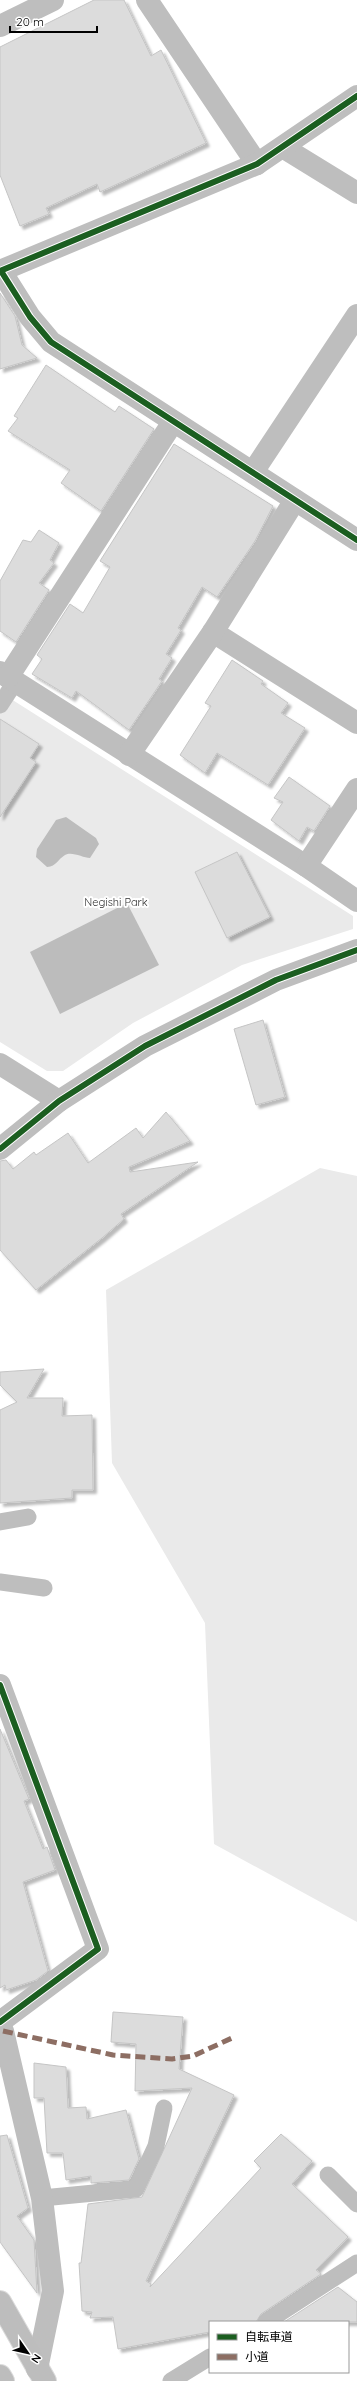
<svg xmlns="http://www.w3.org/2000/svg" width="357" height="2381" viewBox="0 0 357 2381" font-family="Quicksand,'Noto Sans JP',sans-serif">
<style>
.green{fill:#eaeaea}
.water{fill:#bcbcbc}
.building{fill:#dcdcdc;stroke:#c5c5c5;filter:url(#shadow)}
.lines{fill:none;stroke-linecap:round;stroke-linejoin:round}
.trunk-casing{stroke:#dbdbdb;stroke-width:24}
.service{stroke:#bebebe;stroke-width:17}
.minor{stroke:#bebebe;stroke-width:22}
.tertiary{stroke:#bebebe;stroke-width:22}
.trunk{stroke:#bdbdbd;stroke-width:22}
.quiet{stroke:#8d6e63;stroke-width:5;stroke-dasharray:10 5;stroke-linecap:butt}
.cycleway-casing{stroke:#fff;stroke-width:8}
.cycleway{stroke:#1b5e20;stroke-width:6}
.labels{text-anchor:middle;dominant-baseline:central;stroke-width:4;stroke-linejoin:round;paint-order:stroke}
.park-label{font-size:11px;fill:#2f2f2f;stroke:#fff}
</style>
<defs>
<filter id="shadow"><feDropShadow dx="3.5" dy="3.5" stdDeviation="1" flood-color="#0004"/></filter>
</defs>
<rect width="100%" height="100%" fill="#fff"/>
<!-- green -->
<g class="green">
<path d="M 0,692 L 353,916 L 353,929 L 242,965 L 133,1023 L 63,1071 L 47,1071 L 0,1042 Z"/>
<path d="M 320,1168 L 357,1176 L 357,1922 L 214,1844 L 205,1623 L 112,1463 L 106,1290 Z"/>
</g>
<!-- water -->
<g class="water">
<path d="M 66,817 L 96,838 L 99,844 L 90,858 C 83,858 72,851 65,855 C 57,860 57,866 47,867 L 36,857 L 37,849 L 56,820 Z"/>
<path d="M 127,903 L 159,965 L 60,1014 L 30,952 Z"/>
</g>
<!-- building -->
<g class="building">
<path d="M 94,0 L 124,0 L 151,56 L 161,50 L 206,143 L 100,192 L 97,184 L 46,208 L 49,214 L 20,226 L 0,175 L 0,47 Z"/>
<path d="M 0,293 L 15,316 L 22,345 L 37,358 L 0,369 Z"/>
<path d="M 46,365 L 115,412 L 119,406 L 154,429 L 101,511 L 61,483 L 70,470 L 8,431 L 18,418 L 14,416 Z"/>
<path d="M 174,444 L 273,506 L 255,541 L 217,597 L 202,587 L 178,628 L 181,630 L 166,654 L 172,658 L 159,679 L 162,681 L 129,730 L 76,691 L 72,698 L 32,674 L 42,659 L 37,655 L 70,604 L 83,613 L 110,567 L 100,561 Z"/>
<path d="M 39,530 L 59,543 L 50,560 L 54,563 L 39,583 L 49,590 L 16,642 L 0,631 L 0,581 L 23,540 L 31,542 Z"/>
<path d="M 232,660 L 263,681 L 261,684 L 288,703 L 281,713 L 305,728 L 268,785 L 217,753 L 205,773 L 180,755 L 211,706 L 205,703 Z"/>
<path d="M 0,719 L 39,744 L 30,758 L 36,762 L 0,817 Z"/>
<path d="M 289,777 L 330,806 L 314,831 L 307,827 L 299,841 L 271,820 L 283,802 L 274,798 Z"/>
<path d="M 237,852 L 270,917 L 227,938 L 195,872 Z"/>
<path d="M 263,1020 L 285,1097 L 256,1105 L 234,1029 Z"/>
<path d="M 166,1112 L 190,1141 L 129,1167 L 130,1172 L 198,1162 L 121,1214 L 124,1219 L 102,1238 L 36,1290 L 0,1250 L 0,1161 L 6,1160 L 13,1169 L 34,1152 L 36,1155 L 68,1133 L 88,1163 L 136,1128 L 143,1138 Z"/>
<path d="M 44,1369 L 27,1398 L 63,1398 L 62,1416 L 92,1415 L 93,1490 L 72,1490 L 72,1498 L 0,1503 L 0,1410 L 17,1402 L 0,1385 L 0,1372 Z"/>
<path d="M 0,1729 L 29,1799 L 24,1801 L 43,1849 L 47,1847 L 55,1870 L 23,1882 L 48,1971 L 36,1980 L 6,1990 L 5,1985 L 0,1988 Z"/>
<path d="M 113,2012 L 183,2017 L 179,2069 L 234,2095 L 146,2281 L 151,2284 L 150,2287 L 261,2168 L 254,2161 L 281,2134 L 312,2161 L 292,2184 L 348,2237 L 316,2270 L 321,2274 L 261,2314 L 256,2322 L 210,2322 L 210,2332 L 118,2349 L 113,2317 L 90,2318 L 92,2312 L 82,2311 L 79,2263 L 81,2263 L 88,2204 L 142,2197 L 192,2088 L 135,2091 L 136,2044 L 111,2042 Z"/>
<path d="M 34,2063 L 66,2067 L 68,2108 L 86,2107 L 87,2119 L 126,2110 L 139,2159 L 129,2180 L 91,2183 L 91,2176 L 66,2180 L 63,2153 L 47,2153 L 44,2098 L 34,2098 Z"/>
<path d="M 7,2135 L 28,2208 L 17,2216 L 34,2240 L 37,2293 L 0,2242 L 0,2136 Z"/>
<path d="M 338,2287 L 357,2302 L 357,2322 L 284,2322 Z"/>
</g>
<g class="lines">
<defs>
<g id="trunk">
<path d="M 0,2302 L 45,2381"/>
<path d="M 0,2376 L 3,2381"/>
</g>
</defs>
<!-- trunk casing -->
<use href="#trunk" class="trunk-casing"/>
<!-- service -->
<g class="service">
<path d="M 0,705 L 15,682"/>
<path d="M 0,1522 L 28,1517"/>
<path d="M 0,1582 L 44,1588"/>
<path d="M 328,2175 L 357,2204"/>
<path d="M 42,2198 L 136,2189 L 156,2146 L 164,2108"/>
<path d="M 266,2322 L 357,2263"/>
<path d="M 171,2381 L 210,2357"/>
</g>
<!-- minor -->
<g class="minor">
<path d="M 147,0 L 257,164"/>
<path d="M 0,26 L 53,0"/>
<path d="M 284,148 L 357,193"/>
<path d="M 1,271 L 30,317 L 51,342 L 357,540"/>
<path d="M 253,472 L 357,315"/>
<path d="M 213,632 L 357,723"/>
<path d="M 0,672 L 306,866"/>
<path d="M 8,677 L 173,422"/>
<path d="M 129,755 L 213,632 L 295,500"/>
<path d="M 357,789 L 306,866 L 357,901"/>
<path d="M 0,1064 L 59,1101"/>
<path d="M 0,1685 L 98,1949 L 0,2022"/>
<path d="M 0,2027 L 3,2031 L 42,2198 L 53,2291 L 37,2369"/>
</g>
<!-- tertiary -->
<g class="tertiary">
<path d="M 0,271 L 257,164 L 357,96"/>
<path d="M 0,1149 L 59,1101 L 145,1046 L 276,980 L 357,950"/>
</g>
<!-- trunk -->
<use href="#trunk" class="trunk"/>
<!-- quiet -->
<path class="quiet" d="M 3,2031 L 113,2055 L 172,2059 L 193,2056 L 232,2038"/>
<defs>
<g id="cycleway">
<path d="M 0,271 L 257,164 L 357,96"/>
<path d="M 1,271 L 30,317 L 51,342 L 357,540"/>
<path d="M 0,1149 L 59,1101 L 145,1046 L 276,980 L 357,950"/>
<path d="M 0,1685 L 98,1949 L 0,2022"/>
</g>
</defs>
<!-- cycleway casing -->
<use href="#cycleway" class="cycleway-casing"/>
<!-- cycleway -->
<use href="#cycleway" class="cycleway"/>
</g>
<g class="labels">
<!-- park labels -->
<g class="park-label">
<text x="116" y="902">Negishi Park</text>
</g>
</g>
<!-- legend -->
<rect x="209" y="2321" width="140" height="52" fill="#ffffff" stroke="#999999"/>
<rect x="217" y="2334" width="20" height="6" fill="#1b5e20" stroke="#999999"/>
<text x="245" y="2341" font-size="12" fill="#000000">自転車道</text>
<rect x="217" y="2354" width="20" height="6" fill="#8d6e63" stroke="#999999"/>
<text x="245" y="2361" font-size="12" fill="#000000">小道</text>
<!-- north arrow -->
<g transform="translate(28 2353) rotate(124)" stroke="#ffffff" stroke-width="3" paint-order="stroke">
<path d="M0-3L7 15L0 10L-7 15Z" fill="#000000"/>
<text y="-6" font-size="11" font-weight="bold" text-anchor="middle" fill="#000000">N</text>
</g>
<!-- scale -->
<path d="M10 26v6h87v-6" fill="none" stroke="#000000" stroke-width="2"/>
<text x="16" y="26" font-size="12" fill="#000000" stroke="#ffffff" stroke-width="3" paint-order="stroke">20 m</text>
</svg>
